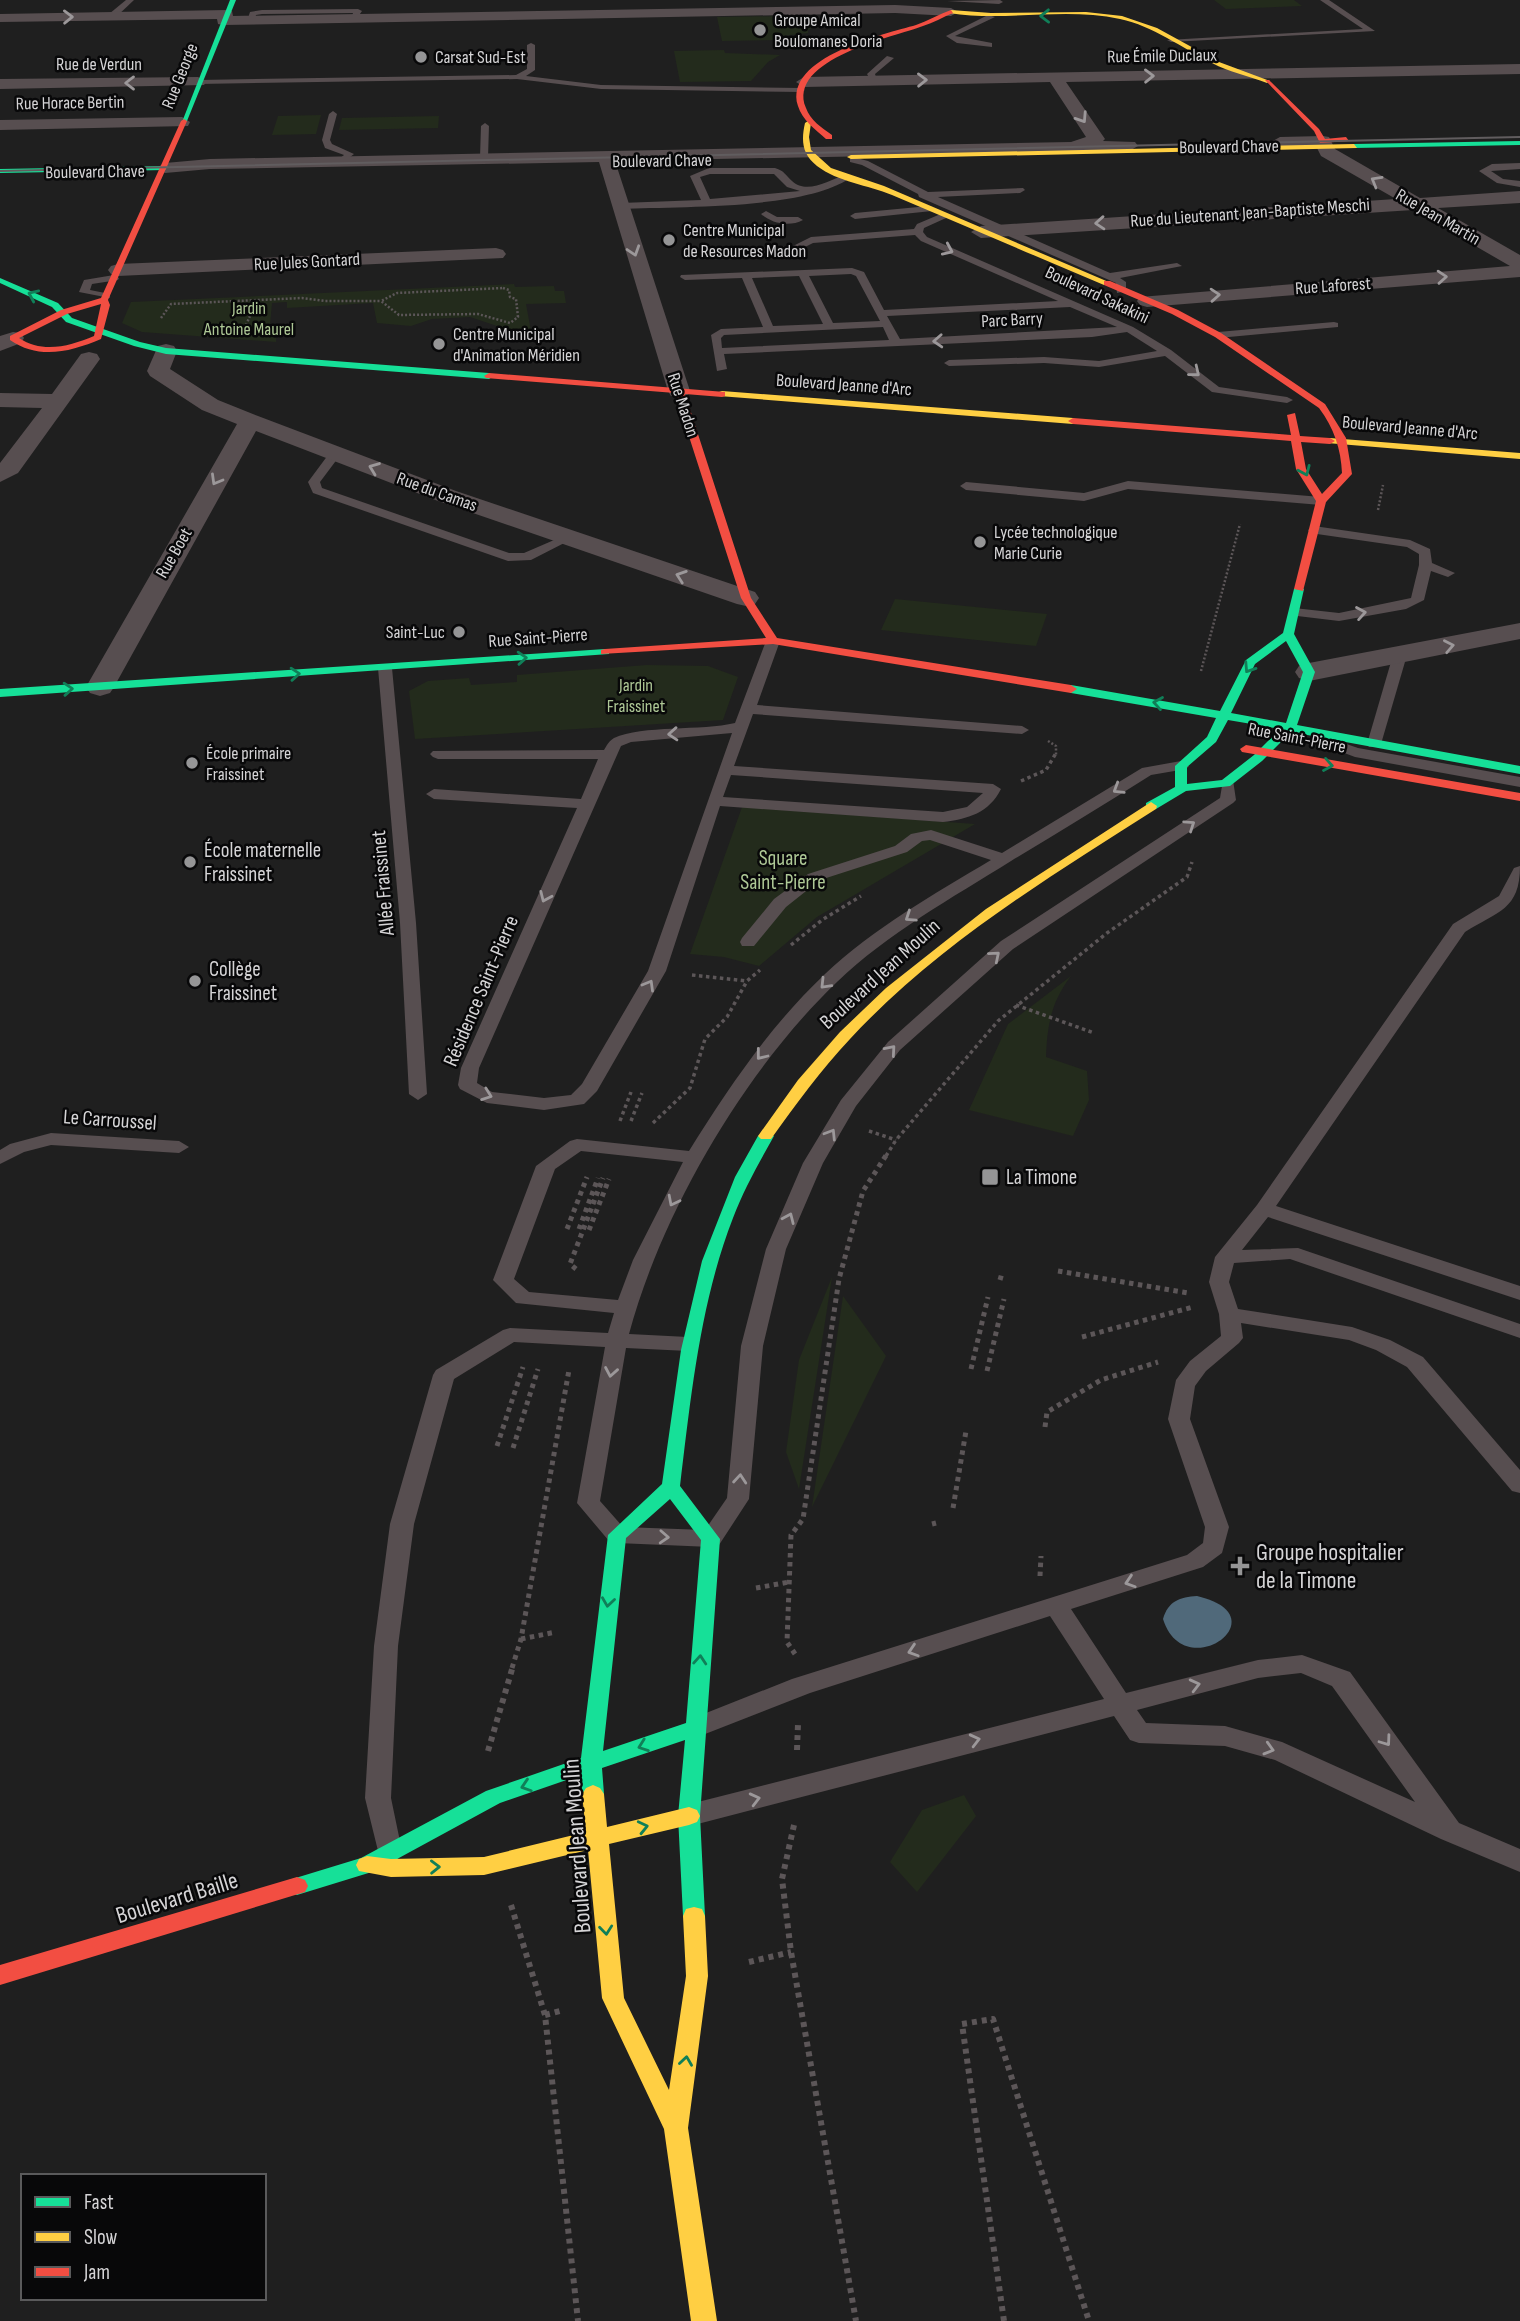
<svg xmlns="http://www.w3.org/2000/svg" width="1520" height="2321" viewBox="0 0 1520 2321" font-family="'Sofia Sans Condensed',sans-serif">
<style>
.green{fill:#232b1c}
.water{fill:#50697a}
.lines{fill:none;stroke-linecap:round;stroke-linejoin:round}
.path-far3{stroke:#5c5658;stroke-width:2.5;stroke-dasharray:2 2;stroke-linecap:butt}
.path-far2{stroke:#5c5658;stroke-width:3.5;stroke-dasharray:3.5 3.5;stroke-linecap:butt}
.path-far1{stroke:#5c5658;stroke-width:5;stroke-dasharray:4.5 4.5;stroke-linecap:butt}
.path{stroke:#5c5658;stroke-width:6;stroke-dasharray:5 5;stroke-linecap:butt}
.lane{fill:#574e50;fill-rule:evenodd}
.street{fill:#574e50;fill-rule:evenodd}
.fast{fill:#16e098;fill-rule:evenodd}
.slow{fill:#ffcf43;fill-rule:evenodd}
.jam{fill:#f24e42;fill-rule:evenodd}
.tram{stroke:#615d5f;stroke-width:2}
.oneway{stroke:#107f58}
.oneway2{stroke:#9c989a}
.poi-dot{fill:#959596;stroke:#080809;stroke-width:2.5}
.labels{text-anchor:middle;dominant-baseline:central;stroke-width:5;stroke-linejoin:round;paint-order:stroke}
.far-poi-label{font-size:18px;fill:#d5d4d6;stroke:#080809;text-anchor:start}
.far-street-label{font-size:18px;fill:#d5d4d6;stroke:#080809}
.far-park-label{font-size:18px;fill:#aec896;stroke:#080809}
.poi-label{font-size:21px;fill:#d5d4d6;stroke:#080809;text-anchor:start}
.park-label{font-size:21px;fill:#aec896;stroke:#080809}
.street-label{font-size:21px;fill:#d5d4d6;stroke:#080809}
.near-poi-label{font-size:24px;fill:#d5d4d6;stroke:#080809;text-anchor:start}
.near-street-label{font-size:24px;fill:#d5d4d6;stroke:#080809}
</style>
<rect width="100%" height="100%" fill="#1f1f1f"/>
<!-- green -->
<g class="green">
<path d="M 1214,0 L 1294,0 L 1302,6 L 1226,9 Z"/>
<path d="M 790,16 L 809,20 L 810,24 L 819,24 L 808,30 L 808,33 L 781,36 L 782,40 L 722,41 L 717,17 Z"/>
<path d="M 724,50 L 725,53 L 780,55 L 768,62 L 751,81 L 680,82 L 674,51 Z"/>
<path d="M 321,115 L 316,134 L 272,135 L 278,116 Z"/>
<path d="M 439,116 L 438,128 L 339,130 L 342,118 Z"/>
<path d="M 514,284 L 515,287 L 554,286 L 555,291 L 564,291 L 566,303 L 526,304 L 531,331 L 506,329 L 470,317 L 432,319 L 411,326 L 377,323 L 373,303 L 287,308 L 287,302 L 272,303 L 269,336 L 276,338 L 276,342 L 142,332 L 122,323 L 131,302 Z"/>
<path d="M 895,599 L 1047,614 L 1036,646 L 881,630 Z"/>
<path d="M 647,665 L 708,666 L 738,677 L 723,720 L 415,739 L 409,691 L 428,681 L 469,678 L 471,685 L 517,682 L 517,675 Z"/>
<path d="M 742,807 L 975,824 L 817,917 L 759,966 L 724,957 L 690,954 Z"/>
<path d="M 1071,976 C 1051,1002 1047,1026 1046,1057 L 1087,1071 L 1089,1100 L 1073,1136 L 969,1110 L 1008,1024 Z"/>
<path d="M 832,1277 L 799,1489 L 786,1452 L 799,1360 Z"/>
<path d="M 843,1296 L 886,1356 L 812,1507 Z"/>
<path d="M 964,1795 L 976,1816 L 917,1892 L 890,1862 L 922,1810 Z"/>
</g>
<!-- water -->
<path class="water" d="M 1197,1596 C 1283,1616 1184,1687 1163,1619 C 1168,1601 1180,1597 1197,1596 Z"/>
<g class="lines">
<!-- path-far3 -->
<g class="path-far3">
<path d="M 503,288 L 509,290 L 510,297 L 516,299 L 518,317 L 510,323 L 478,314 L 399,315 L 381,301 L 397,293 Z"/>
<path d="M 161,318 L 171,304 L 302,298 L 325,301 L 381,301"/>
<path d="M 246,325 L 257,300"/>
<path d="M 1378,510 L 1383,485"/>
<path d="M 1201,671 L 1240,524"/>
<path d="M 1048,741 L 1056,746 L 1056,755"/>
</g>
<!-- path-far2 -->
<g class="path-far2">
<path d="M 1021,781 L 1046,770 L 1056,753"/>
<path d="M 791,945 L 822,920 L 861,896"/>
<path d="M 692,975 L 747,981"/>
<path d="M 1016,1005 L 1094,1033"/>
<path d="M 620,1121 L 631,1092"/>
<path d="M 631,1121 L 642,1093"/>
<path d="M 653,1123 L 690,1088 L 705,1039 L 727,1017 L 747,981 L 760,970"/>
<path d="M 869,1131 L 896,1140"/>
<path d="M 886,1156 L 896,1140 L 998,1021 L 1107,933 L 1187,877 L 1192,862"/>
</g>
<!-- path-far1 -->
<g class="path-far1">
<path d="M 567,1229 L 587,1177"/>
<path d="M 579,1229 L 598,1178"/>
<path d="M 589,1230 L 609,1179"/>
<path d="M 576,1269 L 570,1264 L 603,1178"/>
<path d="M 1058,1271 L 1188,1293"/>
<path d="M 1000,1280 L 1002,1273"/>
<path d="M 1082,1337 L 1193,1307"/>
<path d="M 971,1369 L 988,1297"/>
<path d="M 987,1371 L 1004,1299"/>
<path d="M 1045,1427 L 1047,1412 L 1101,1380 L 1158,1362"/>
<path d="M 497,1446 L 523,1367"/>
<path d="M 513,1448 L 538,1369"/>
<path d="M 953,1508 L 966,1431"/>
<path d="M 932,1524 L 936,1523"/>
<path d="M 1040,1576 L 1041,1556"/>
<path d="M 756,1588 L 789,1582"/>
<path d="M 521,1639 L 556,1632"/>
<path d="M 795,1654 L 787,1642 L 791,1535 L 803,1519 L 839,1279 L 863,1191 L 887,1154"/>
<path d="M 512,1668 L 521,1639 L 569,1370"/>
</g>
<!-- path -->
<g class="path">
<path d="M 797,1750 L 798,1724"/>
<path d="M 488,1751 L 513,1666"/>
<path d="M 794,1825 L 782,1879 L 791,1952 L 856,2321"/>
<path d="M 511,1905 L 545,2015 L 578,2321"/>
<path d="M 749,1962 L 791,1952"/>
<path d="M 545,2015 L 564,2010"/>
<path d="M 1004,2321 L 962,2024 L 993,2019 L 1089,2321"/>
</g>
<!-- lane -->
<g class="lane">
<path d="M 126,0 L 134,0 L 115,18 L 109,18 L 109,14 Z"/>
<path d="M 1000,0 L 1003,2 L 999,4 L 947,1 Z"/>
<path d="M 1320,0 L 1329,0 L 1375,31 L 1171,42 L 1167,40 L 1363,29 Z"/>
<path d="M 358,9 L 362,11 L 355,21 L 351,19 L 353,13 L 262,14 L 256,15 L 254,23 L 247,21 L 250,12 L 262,10 Z"/>
<path d="M 988,15 L 995,17 L 955,36 L 992,43 L 992,47 L 957,43 L 946,36 Z"/>
<path d="M 531,43 L 535,45 L 535,70 L 526,76 L 601,85 L 801,88 L 805,90 L 801,92 L 601,89 L 517,79 L 198,84 L 194,82 L 198,80 L 516,75 L 527,69 L 527,45 Z"/>
<path d="M 887,56 L 894,58 L 875,74 L 878,83 L 872,83 L 867,74 Z"/>
<path d="M 333,111 L 337,114 L 330,140 L 332,144 L 354,154 L 341,164 L 337,161 L 344,155 L 325,148 L 322,140 L 329,114 Z"/>
<path d="M 485,123 L 489,126 L 488,157 L 484,160 L 480,157 L 481,126 Z"/>
<path d="M 853,157 L 868,161 L 928,192 L 1023,188 L 1025,190 L 1020,193 L 938,197 L 1110,273 L 1177,263 L 1182,266 L 1120,278 L 1126,282 L 1126,291 L 1117,293 L 1116,283 L 919,197 L 918,194 L 862,165 L 850,162 L 850,158 Z"/>
<path d="M 1520,163 L 1520,169 L 1491,171 L 1503,179 L 1520,181 L 1520,187 L 1497,183 L 1479,171 L 1492,164 Z"/>
<path d="M 709,168 L 775,168 C 785,171 785,175 792,181 C 807,195 829,180 845,175 L 850,178 C 804,210 679,206 621,209 L 616,206 L 621,203 L 701,200 L 690,176 ZM 710,174 L 774,174 L 787,187 L 800,191 L 710,199 L 700,177 Z"/>
<path d="M 929,206 L 932,207 L 932,211 L 855,219 L 850,216 L 855,213 Z"/>
<path d="M 766,211 L 777,217 L 798,217 L 803,220 C 790,227 772,224 761,214 Z"/>
<path d="M 943,213 L 946,214 L 946,218 L 924,228 L 923,232 L 927,237 L 1133,327 L 1171,350 L 1219,387 L 1287,397 L 1293,400 L 1287,403 L 1212,392 L 1165,356 L 1099,367 L 1044,363 L 949,366 L 944,363 L 949,360 L 1044,357 L 1099,361 L 1157,351 L 1127,332 L 1092,337 L 724,354 L 727,369 L 717,371 L 711,335 L 721,329 L 763,327 L 742,278 L 685,280 L 680,277 L 681,275 L 852,268 L 864,272 L 884,310 L 1058,301 L 921,241 L 915,235 L 813,243 L 795,252 L 708,256 L 703,253 L 708,250 L 793,246 L 811,237 L 914,229 L 917,224 ZM 851,274 L 856,276 L 880,321 L 833,323 L 809,276 ZM 799,276 L 823,324 L 773,326 L 752,278 ZM 1070,307 L 1117,327 L 900,339 L 887,316 ZM 883,327 L 889,340 L 722,348 L 721,338 L 724,335 Z"/>
<path d="M 114,275 L 119,278 L 118,280 L 92,284 L 90,290 L 110,294 L 110,298 L 79,292 L 84,280 Z"/>
<path d="M 1334,322 L 1338,323 L 1338,327 L 1218,338 L 1213,335 L 1218,332 Z"/>
<path d="M 335,450 L 341,454 L 320,482 L 322,488 L 509,553 L 524,553 L 568,534 L 574,538 L 531,560 L 508,561 L 313,493 L 308,482 L 331,451 Z"/>
<path d="M 1128,481 L 1321,497 L 1327,501 L 1321,505 L 1128,489 L 1084,501 L 966,490 L 960,486 L 966,482 L 1084,493 Z"/>
<path d="M 1314,526 L 1410,540 L 1430,549 L 1432,563 L 1455,573 L 1448,577 L 1431,571 L 1424,600 L 1406,609 L 1339,621 L 1289,615 L 1289,609 L 1294,608 L 1339,613 L 1411,598 L 1419,565 L 1419,554 L 1407,547 L 1310,533 L 1308,530 Z"/>
<path d="M 773,637 L 780,641 L 757,705 L 1022,726 L 1029,730 L 1022,734 L 753,714 L 734,766 L 993,784 L 1001,789 C 989,813 968,819 943,822 L 720,806 L 666,971 L 597,1091 L 584,1104 L 544,1110 L 487,1103 L 460,1089 L 458,1085 L 461,1068 L 577,808 L 434,799 L 426,794 L 434,789 L 581,799 L 598,759 L 438,759 L 433,757 L 430,754 L 433,751 L 604,750 C 607,745 609,741 614,738 C 642,725 702,731 735,723 L 766,641 ZM 732,733 L 648,971 L 582,1084 L 571,1095 L 544,1098 L 492,1092 L 477,1083 L 479,1068 L 621,746 L 631,742 ZM 731,775 L 983,793 L 967,807 L 943,812 L 723,797 Z"/>
<path d="M 1400,651 L 1407,655 L 1381,744 L 1379,747 L 1369,747 L 1367,744 L 1393,655 Z"/>
<path d="M 385,664 L 392,668 L 416,923 L 427,1094 L 418,1100 L 409,1094 L 400,923 L 378,668 Z"/>
<path d="M 1320,735 L 1358,748 L 1520,777 L 1520,787 L 1355,757 L 1315,742 L 1313,739 L 1315,736 Z"/>
<path d="M 1181,761 L 1189,766 L 1186,769 L 1151,775 C 1105,804 1058,833 1011,861 C 952,898 888,933 837,982 C 745,1070 662,1211 629,1334 L 688,1337 L 695,1339 L 699,1344 L 695,1349 L 688,1351 L 626,1348 L 600,1501 L 623,1527 L 705,1530 L 727,1498 L 741,1346 L 766,1249 L 803,1163 L 841,1100 L 888,1042 L 1001,941 L 1220,798 L 1223,780 L 1233,780 L 1236,800 L 1233,803 L 1013,949 L 900,1050 L 856,1106 L 823,1163 L 786,1249 L 763,1346 L 749,1499 L 719,1545 L 711,1547 L 617,1543 L 609,1541 L 577,1503 L 605,1347 L 514,1342 L 454,1379 L 414,1524 L 398,1646 L 391,1798 L 402,1851 L 398,1859 L 389,1862 L 380,1859 L 365,1798 L 374,1646 L 390,1524 L 433,1375 L 436,1370 L 503,1330 L 510,1328 L 608,1333 L 614,1313 L 516,1303 L 493,1280 L 536,1166 L 570,1141 L 577,1139 L 689,1151 C 729,1087 770,1026 825,974 C 874,928 934,894 991,860 L 930,840 L 922,841 L 907,852 L 820,880 L 786,907 L 754,946 L 742,946 L 740,942 L 742,938 L 774,899 L 808,874 L 895,846 L 911,834 L 931,830 L 1002,853 L 1142,768 ZM 581,1151 L 683,1162 L 633,1260 L 618,1300 L 529,1292 L 514,1279 L 555,1169 Z"/>
<path d="M 1520,866 C 1520,910 1498,911 1465,932 L 1276,1206 L 1520,1286 L 1520,1300 L 1268,1217 L 1242,1250 L 1298,1248 L 1520,1324 L 1520,1338 L 1290,1259 L 1234,1263 L 1229,1282 L 1238,1309 L 1352,1327 L 1390,1340 L 1423,1357 L 1520,1470 L 1520,1493 L 1512,1491 L 1407,1367 L 1376,1350 L 1349,1340 L 1241,1323 L 1243,1338 L 1239,1343 L 1206,1371 L 1195,1386 L 1190,1419 L 1229,1527 L 1222,1553 L 1203,1567 L 1071,1609 L 1126,1693 L 1258,1660 L 1302,1655 L 1350,1672 L 1459,1823 L 1520,1849 L 1520,1872 L 1441,1839 L 1275,1760 L 1225,1746 L 1139,1743 L 1130,1740 L 1114,1716 L 690,1826 L 681,1822 L 677,1815 L 681,1808 L 690,1804 L 1104,1699 L 1050,1616 L 810,1693 L 700,1736 L 691,1733 L 687,1726 L 691,1719 L 792,1679 L 1187,1555 L 1203,1543 L 1205,1527 L 1168,1419 L 1176,1380 L 1190,1361 L 1221,1336 L 1219,1314 L 1209,1282 L 1215,1257 L 1257,1205 L 1453,924 L 1499,896 L 1514,868 ZM 1301,1673 L 1332,1686 L 1415,1802 L 1282,1742 L 1225,1726 L 1146,1723 L 1137,1710 L 1258,1678 Z"/>
<path d="M 51,1133 L 179,1141 L 189,1147 L 179,1153 L 51,1145 L 24,1152 L 0,1164 L 0,1150 L 10,1144 Z"/>
</g>
<!-- street -->
<g class="street">
<path d="M 895,5 L 951,8 L 958,12 L 951,16 L 895,13 L 223,25 L 218,24 L 217,19 L 0,22 L 0,14 L 227,10 L 232,11 L 233,16 Z"/>
<path d="M 1520,64 L 1520,74 L 1066,82 L 1105,139 L 1103,141 L 1135,142 L 1138,146 L 1129,151 L 615,161 L 690,391 L 687,396 L 671,396 L 668,391 L 599,162 L 210,169 L 165,173 L 156,168 L 165,163 L 210,159 L 1071,142 L 1086,137 L 1050,82 L 804,87 L 796,82 L 804,77 Z"/>
<path d="M 198,77 L 206,82 L 204,85 L 0,89 L 0,79 Z"/>
<path d="M 182,117 L 190,122 L 188,126 L 0,130 L 0,120 Z"/>
<path d="M 1323,136 L 1329,137 L 1335,149 L 1420,198 L 1520,191 L 1520,203 L 1438,208 L 1520,255 L 1520,277 L 1147,307 L 1140,305 L 1137,301 L 1140,297 L 1510,266 L 1413,210 L 981,238 L 971,232 L 981,226 L 1396,199 L 1321,156 L 1316,146 L 1280,147 L 1271,142 L 1280,137 Z"/>
<path d="M 496,248 L 503,250 L 506,254 L 503,258 L 118,276 L 111,274 L 108,270 L 111,266 L 118,264 Z"/>
<path d="M 13,332 L 21,333 L 24,338 L 21,343 L 0,351 L 0,336 Z"/>
<path d="M 166,344 L 174,346 L 177,351 L 170,369 L 218,400 L 258,416 L 456,491 L 755,592 L 759,598 L 755,604 L 746,606 L 737,604 L 438,501 L 256,431 L 114,687 L 110,693 L 100,696 L 90,693 L 86,687 L 237,424 L 202,410 L 150,376 L 147,371 L 158,346 Z"/>
<path d="M 89,352 L 97,354 L 100,359 L 18,473 L 0,482 L 0,463 L 42,408 L 0,407 L 0,393 L 52,394 L 81,354 Z"/>
<path d="M 1520,623 L 1520,639 L 1309,681 L 1299,678 L 1295,672 L 1299,666 L 1309,663 Z"/>
</g>
<!-- fast -->
<g class="fast">
<path d="M 230,0 L 236,0 L 187,121 L 182,122 Z"/>
<path d="M 1520,141 L 1520,145 L 1354,148 L 1350,146 L 1354,144 Z"/>
<path d="M 168,166 L 165,170 L 0,173 L 0,169 Z"/>
<path d="M 0,278 L 58,303 L 72,318 L 140,342 L 166,348 L 489,373 L 494,376 L 489,379 L 166,354 L 134,346 L 66,322 L 52,307 L 0,283 Z"/>
<path d="M 1299,586 L 1304,589 L 1294,634 L 1315,672 L 1297,725 L 1520,766 L 1520,774 L 1291,732 L 1262,761 L 1230,786 L 1186,791 L 1156,809 L 1146,809 L 1146,803 L 1175,787 L 1175,766 L 1207,737 L 1216,718 L 1071,693 L 1065,689 L 1071,685 L 1220,711 L 1246,660 L 1283,633 L 1294,589 ZM 1286,641 L 1303,672 L 1286,723 L 1231,713 L 1255,664 ZM 1228,720 L 1280,729 L 1254,755 L 1222,780 L 1187,784 L 1187,767 L 1216,742 Z"/>
<path d="M 605,649 L 609,650 L 609,654 L 0,697 L 0,689 Z"/>
<path d="M 766,1131 L 774,1136 C 759,1163 744,1189 733,1218 C 700,1303 691,1396 680,1486 L 720,1539 L 700,1816 L 705,1916 L 702,1923 L 694,1925 L 686,1923 L 683,1916 L 678,1816 L 685,1740 L 602,1768 L 604,1794 L 600,1800 L 593,1803 L 586,1800 L 582,1794 L 581,1775 L 500,1803 L 375,1871 L 297,1895 L 289,1892 L 286,1886 L 289,1880 L 361,1858 L 486,1791 L 581,1758 L 608,1535 L 662,1484 L 681,1350 L 702,1261 L 735,1177 L 758,1136 ZM 670,1499 L 701,1540 L 686,1723 L 603,1751 L 626,1538 Z"/>
</g>
<!-- slow -->
<g class="slow">
<path d="M 951,10 L 991,13 L 1086,12 L 1122,16 L 1157,28 L 1219,62 L 1270,81 L 1267,83 C 1249,76 1229,72 1212,63 C 1182,48 1153,26 1120,19 C 1064,7 1005,22 949,13 Z"/>
<path d="M 808,121 L 811,123 L 809,137 L 811,150 L 831,168 L 884,186 L 1111,283 L 1104,285 C 1033,255 963,225 892,195 C 868,185 838,182 817,166 C 802,154 801,141 805,123 Z"/>
<path d="M 1354,144 L 1357,148 L 851,159 L 847,157 L 851,155 Z"/>
<path d="M 722,391 L 1073,418 L 1078,421 L 1073,424 L 719,396 L 719,392 Z"/>
<path d="M 1330,438 L 1520,453 L 1520,459 L 1327,443 L 1325,441 Z"/>
<path d="M 1151,802 L 1157,806 L 1156,809 C 1049,877 937,945 850,1039 C 821,1070 796,1104 771,1139 L 761,1139 L 758,1136 L 798,1080 L 840,1032 L 886,988 L 986,909 Z"/>
<path d="M 593,1785 L 600,1788 L 604,1794 L 607,1827 L 689,1807 L 697,1810 L 700,1816 L 697,1822 L 689,1825 L 609,1844 L 624,1998 L 669,2090 L 686,1976 L 683,1916 L 686,1909 L 694,1907 L 702,1909 L 705,1916 L 708,1976 L 688,2128 L 717,2321 L 691,2321 L 664,2129 L 602,1998 L 588,1850 L 484,1875 L 391,1877 L 359,1871 L 356,1865 L 359,1859 L 367,1856 L 391,1859 L 484,1857 L 586,1832 L 582,1794 L 586,1788 Z"/>
</g>
<!-- jam -->
<g class="jam">
<path d="M 951,10 L 953,13 C 943,17 933,23 923,26 C 894,37 786,59 806,108 C 810,120 822,128 832,135 L 832,139 L 826,139 C 816,130 802,120 798,106 C 783,57 885,34 916,25 C 928,21 939,14 951,10 Z"/>
<path d="M 1265,80 L 1269,80 L 1319,129 L 1325,139 L 1346,137 L 1349,141 L 1320,143 L 1314,131 Z"/>
<path d="M 184,119 L 187,121 L 108,300 L 110,305 L 101,339 C 70,352 39,360 10,340 L 10,336 L 61,310 L 101,298 L 181,121 ZM 101,304 L 94,336 C 70,346 43,354 19,338 L 67,314 Z"/>
<path d="M 1104,281 L 1110,281 L 1178,310 L 1221,333 L 1325,404 L 1346,438 L 1352,474 L 1326,502 L 1303,591 L 1294,589 L 1316,501 L 1296,469 L 1291,441 L 1073,424 L 1068,421 L 1073,418 L 1291,435 L 1287,415 L 1295,413 L 1300,436 L 1330,438 L 1335,441 L 1330,444 L 1301,442 L 1306,469 L 1322,494 L 1342,473 C 1341,449 1334,428 1319,408 L 1215,337 L 1172,314 L 1104,285 Z"/>
<path d="M 489,373 L 725,392 L 725,396 L 722,397 L 685,394 L 751,598 L 777,638 L 1071,685 L 1077,689 L 1071,693 L 773,644 L 601,654 L 601,650 L 605,649 L 766,638 L 741,598 L 675,393 L 486,378 L 484,376 Z"/>
<path d="M 1246,745 L 1520,793 L 1520,801 L 1242,752 L 1240,749 Z"/>
<path d="M 297,1877 L 305,1880 L 308,1886 L 305,1892 L 0,1985 L 0,1965 Z"/>
</g>
<!-- tram -->
<path class="tram" d="M 0,171 L 1520,137"/>
</g>
<!-- one-way arrows -->
<defs><path id="oneway-chevron" d="M-2-3.5L2.5 0L-2 3.5" fill="none" stroke-width="1.6" stroke-linecap="round" stroke-linejoin="round" transform="scale(1.75)"/></defs>
<g class="oneway">
<use href="#oneway-chevron" transform="translate(1045 16) rotate(179)"/>
<use href="#oneway-chevron" transform="translate(33 295) rotate(-156)"/>
<use href="#oneway-chevron" transform="translate(1305 471) rotate(66)"/>
<use href="#oneway-chevron" transform="translate(522 658) rotate(-4)"/>
<use href="#oneway-chevron" transform="translate(1249 668) rotate(123)"/>
<use href="#oneway-chevron" transform="translate(295 674) rotate(-4)"/>
<use href="#oneway-chevron" transform="translate(68 689) rotate(-4)"/>
<use href="#oneway-chevron" transform="translate(1158 703) rotate(-170)"/>
<use href="#oneway-chevron" transform="translate(1328 765) rotate(10)"/>
<use href="#oneway-chevron" transform="translate(608 1602) rotate(98)"/>
<use href="#oneway-chevron" transform="translate(700 1660) rotate(-86)"/>
<use href="#oneway-chevron" transform="translate(643 1746) rotate(160)"/>
<use href="#oneway-chevron" transform="translate(526 1786) rotate(162)"/>
<use href="#oneway-chevron" transform="translate(643 1827) rotate(-13)"/>
<use href="#oneway-chevron" transform="translate(435 1867) rotate(-1)"/>
<use href="#oneway-chevron" transform="translate(606 1930) rotate(84)"/>
<use href="#oneway-chevron" transform="translate(686 2061) rotate(-82)"/>
</g>
<g class="oneway2">
<use href="#oneway-chevron" transform="translate(68 17) rotate(-1)"/>
<use href="#oneway-chevron" transform="translate(1149 76) rotate(-1)"/>
<use href="#oneway-chevron" transform="translate(922 80) rotate(-1)"/>
<use href="#oneway-chevron" transform="translate(130 83) rotate(180)"/>
<use href="#oneway-chevron" transform="translate(1082 118) rotate(57)"/>
<use href="#oneway-chevron" transform="translate(1376 181) rotate(-150)"/>
<use href="#oneway-chevron" transform="translate(1100 223) rotate(176)"/>
<use href="#oneway-chevron" transform="translate(948 250) rotate(24)"/>
<use href="#oneway-chevron" transform="translate(634 251) rotate(72)"/>
<use href="#oneway-chevron" transform="translate(1442 277) rotate(-4)"/>
<use href="#oneway-chevron" transform="translate(1215 295) rotate(-4)"/>
<use href="#oneway-chevron" transform="translate(938 341) rotate(177)"/>
<use href="#oneway-chevron" transform="translate(1195 372) rotate(39)"/>
<use href="#oneway-chevron" transform="translate(374 468) rotate(-159)"/>
<use href="#oneway-chevron" transform="translate(216 480) rotate(120)"/>
<use href="#oneway-chevron" transform="translate(681 576) rotate(-161)"/>
<use href="#oneway-chevron" transform="translate(1361 613) rotate(-10)"/>
<use href="#oneway-chevron" transform="translate(1449 646) rotate(-11)"/>
<use href="#oneway-chevron" transform="translate(673 734) rotate(176)"/>
<use href="#oneway-chevron" transform="translate(1118 789) rotate(148)"/>
<use href="#oneway-chevron" transform="translate(1190 825) rotate(-34)"/>
<use href="#oneway-chevron" transform="translate(545 897) rotate(114)"/>
<use href="#oneway-chevron" transform="translate(910 917) rotate(146)"/>
<use href="#oneway-chevron" transform="translate(995 956) rotate(-40)"/>
<use href="#oneway-chevron" transform="translate(825 984) rotate(134)"/>
<use href="#oneway-chevron" transform="translate(649 985) rotate(-60)"/>
<use href="#oneway-chevron" transform="translate(891 1050) rotate(-49)"/>
<use href="#oneway-chevron" transform="translate(761 1055) rotate(128)"/>
<use href="#oneway-chevron" transform="translate(487 1095) rotate(20)"/>
<use href="#oneway-chevron" transform="translate(831 1134) rotate(-58)"/>
<use href="#oneway-chevron" transform="translate(673 1201) rotate(117)"/>
<use href="#oneway-chevron" transform="translate(789 1218) rotate(-66)"/>
<use href="#oneway-chevron" transform="translate(611 1372) rotate(100)"/>
<use href="#oneway-chevron" transform="translate(740 1479) rotate(-85)"/>
<use href="#oneway-chevron" transform="translate(664 1537) rotate(3)"/>
<use href="#oneway-chevron" transform="translate(1130 1582) rotate(162)"/>
<use href="#oneway-chevron" transform="translate(913 1651) rotate(162)"/>
<use href="#oneway-chevron" transform="translate(1195 1685) rotate(-14)"/>
<use href="#oneway-chevron" transform="translate(975 1740) rotate(-14)"/>
<use href="#oneway-chevron" transform="translate(1386 1741) rotate(54)"/>
<use href="#oneway-chevron" transform="translate(1269 1749) rotate(16)"/>
<use href="#oneway-chevron" transform="translate(755 1799) rotate(-14)"/>
</g>
<!-- markers -->
<g class="poi-dot">
<circle cx="760" cy="30" r="7"/>
<circle cx="421" cy="57" r="7"/>
<circle cx="669" cy="240" r="7"/>
<circle cx="439" cy="344" r="7"/>
<circle cx="980" cy="542" r="7"/>
<circle cx="459" cy="632" r="7"/>
<circle cx="192" cy="763" r="7"/>
<circle cx="190" cy="862" r="7"/>
<circle cx="195" cy="981" r="7"/>
<rect x="981" y="1168" width="18" height="18" rx="3.5"/>
<path d="M1236.5 1555.5h7v7h7v7h-7v7h-7v-7h-7v-7h7z"/>
</g>
<g class="labels">
<!-- far-poi labels -->
<g class="far-poi-label">
<text x="774" y="20">Groupe Amical<tspan x="774" dy="21">Boulomanes Doria</tspan></text>
<text x="435" y="57">Carsat Sud-Est</text>
<text x="683" y="230">Centre Municipal<tspan x="683" dy="21">de Resources Madon</tspan></text>
<text x="453" y="334">Centre Municipal<tspan x="453" dy="21">d'Animation Méridien</tspan></text>
<text x="994" y="532">Lycée technologique<tspan x="994" dy="21">Marie Curie</tspan></text>
<text x="445" y="632" text-anchor="end">Saint-Luc</text>
<text x="206" y="753">École primaire<tspan x="206" dy="21">Fraissinet</tspan></text>
</g>
<!-- far-street labels -->
<g class="far-street-label">
<text transform="translate(1162 56) rotate(-1)">Rue Émile Duclaux</text>
<text x="99" y="64">Rue de Verdun</text>
<text transform="translate(180 76) rotate(-68)">Rue George</text>
<text transform="translate(70 103) rotate(-1)">Rue Horace Bertin</text>
<text transform="translate(1229 147) rotate(-1)">Boulevard Chave</text>
<text transform="translate(662 161) rotate(-1)">Boulevard Chave</text>
<text transform="translate(95 172) rotate(-1)">Boulevard Chave</text>
<text transform="translate(1250 213) rotate(-4)">Rue du Lieutenant Jean-Baptiste Meschi</text>
<text transform="translate(1438 217) rotate(30)">Rue Jean Martin</text>
<text transform="translate(307 262) rotate(-3)">Rue Jules Gontard</text>
<text transform="translate(1333 286) rotate(-4)">Rue Laforest</text>
<text transform="translate(1097 295) rotate(25)">Boulevard Sakakini</text>
<text transform="translate(1012 320) rotate(-3)">Parc Barry</text>
<text transform="translate(844 385) rotate(4)">Boulevard Jeanne d'Arc</text>
<text transform="translate(683 405) rotate(72)">Rue Madon</text>
<text transform="translate(1410 428) rotate(5)">Boulevard Jeanne d'Arc</text>
<text transform="translate(437 492) rotate(20)">Rue du Camas</text>
<text transform="translate(174 553) rotate(-60)">Rue Boet</text>
<text transform="translate(538 638) rotate(-4)">Rue Saint-Pierre</text>
<text transform="translate(1297 738) rotate(11)">Rue Saint-Pierre</text>
</g>
<!-- far-park labels -->
<g class="far-park-label">
<text x="249" y="308">Jardin<tspan x="249" dy="21">Antoine Maurel</tspan></text>
<text x="636" y="685">Jardin<tspan x="636" dy="21">Fraissinet</tspan></text>
</g>
<!-- poi labels -->
<g class="poi-label">
<text x="204" y="850">École maternelle<tspan x="204" dy="24">Fraissinet</tspan></text>
<text x="209" y="969">Collège<tspan x="209" dy="24">Fraissinet</tspan></text>
<text x="1006" y="1177">La Timone</text>
</g>
<!-- park labels -->
<g class="park-label">
<text x="783" y="858">Square<tspan x="783" dy="24">Saint-Pierre</tspan></text>
</g>
<!-- street labels -->
<g class="street-label">
<text transform="translate(383 883) rotate(-95)">Allée Fraissinet</text>
<text transform="translate(880 974) rotate(-42)">Boulevard Jean Moulin</text>
<text transform="translate(481 991) rotate(-67)">Résidence Saint-Pierre</text>
<text transform="translate(110 1120) rotate(4)">Le Carroussel</text>
</g>
<!-- near-poi labels -->
<g class="near-poi-label">
<text x="1256" y="1552">Groupe hospitalier<tspan x="1256" dy="28">de la Timone</tspan></text>
</g>
<!-- near-street labels -->
<g class="near-street-label">
<text transform="translate(577 1846) rotate(-94)">Boulevard Jean Moulin</text>
<text transform="translate(177 1898) rotate(-17)">Boulevard Baille</text>
</g>
</g>
<!-- legend -->
<rect x="21" y="2174" width="245" height="126" fill="#080809" stroke="#5a5a5b" stroke-width="2"/>
<rect x="35" y="2197" width="35" height="10" fill="#16e098" stroke="#5a5a5b" stroke-width="2"/>
<text x="84" y="2209" font-size="21" fill="#d5d4d6">Fast</text>
<rect x="35" y="2232" width="35" height="10" fill="#ffcf43" stroke="#5a5a5b" stroke-width="2"/>
<text x="84" y="2244" font-size="21" fill="#d5d4d6">Slow</text>
<rect x="35" y="2267" width="35" height="10" fill="#f24e42" stroke="#5a5a5b" stroke-width="2"/>
<text x="84" y="2279" font-size="21" fill="#d5d4d6">Jam</text>
</svg>
